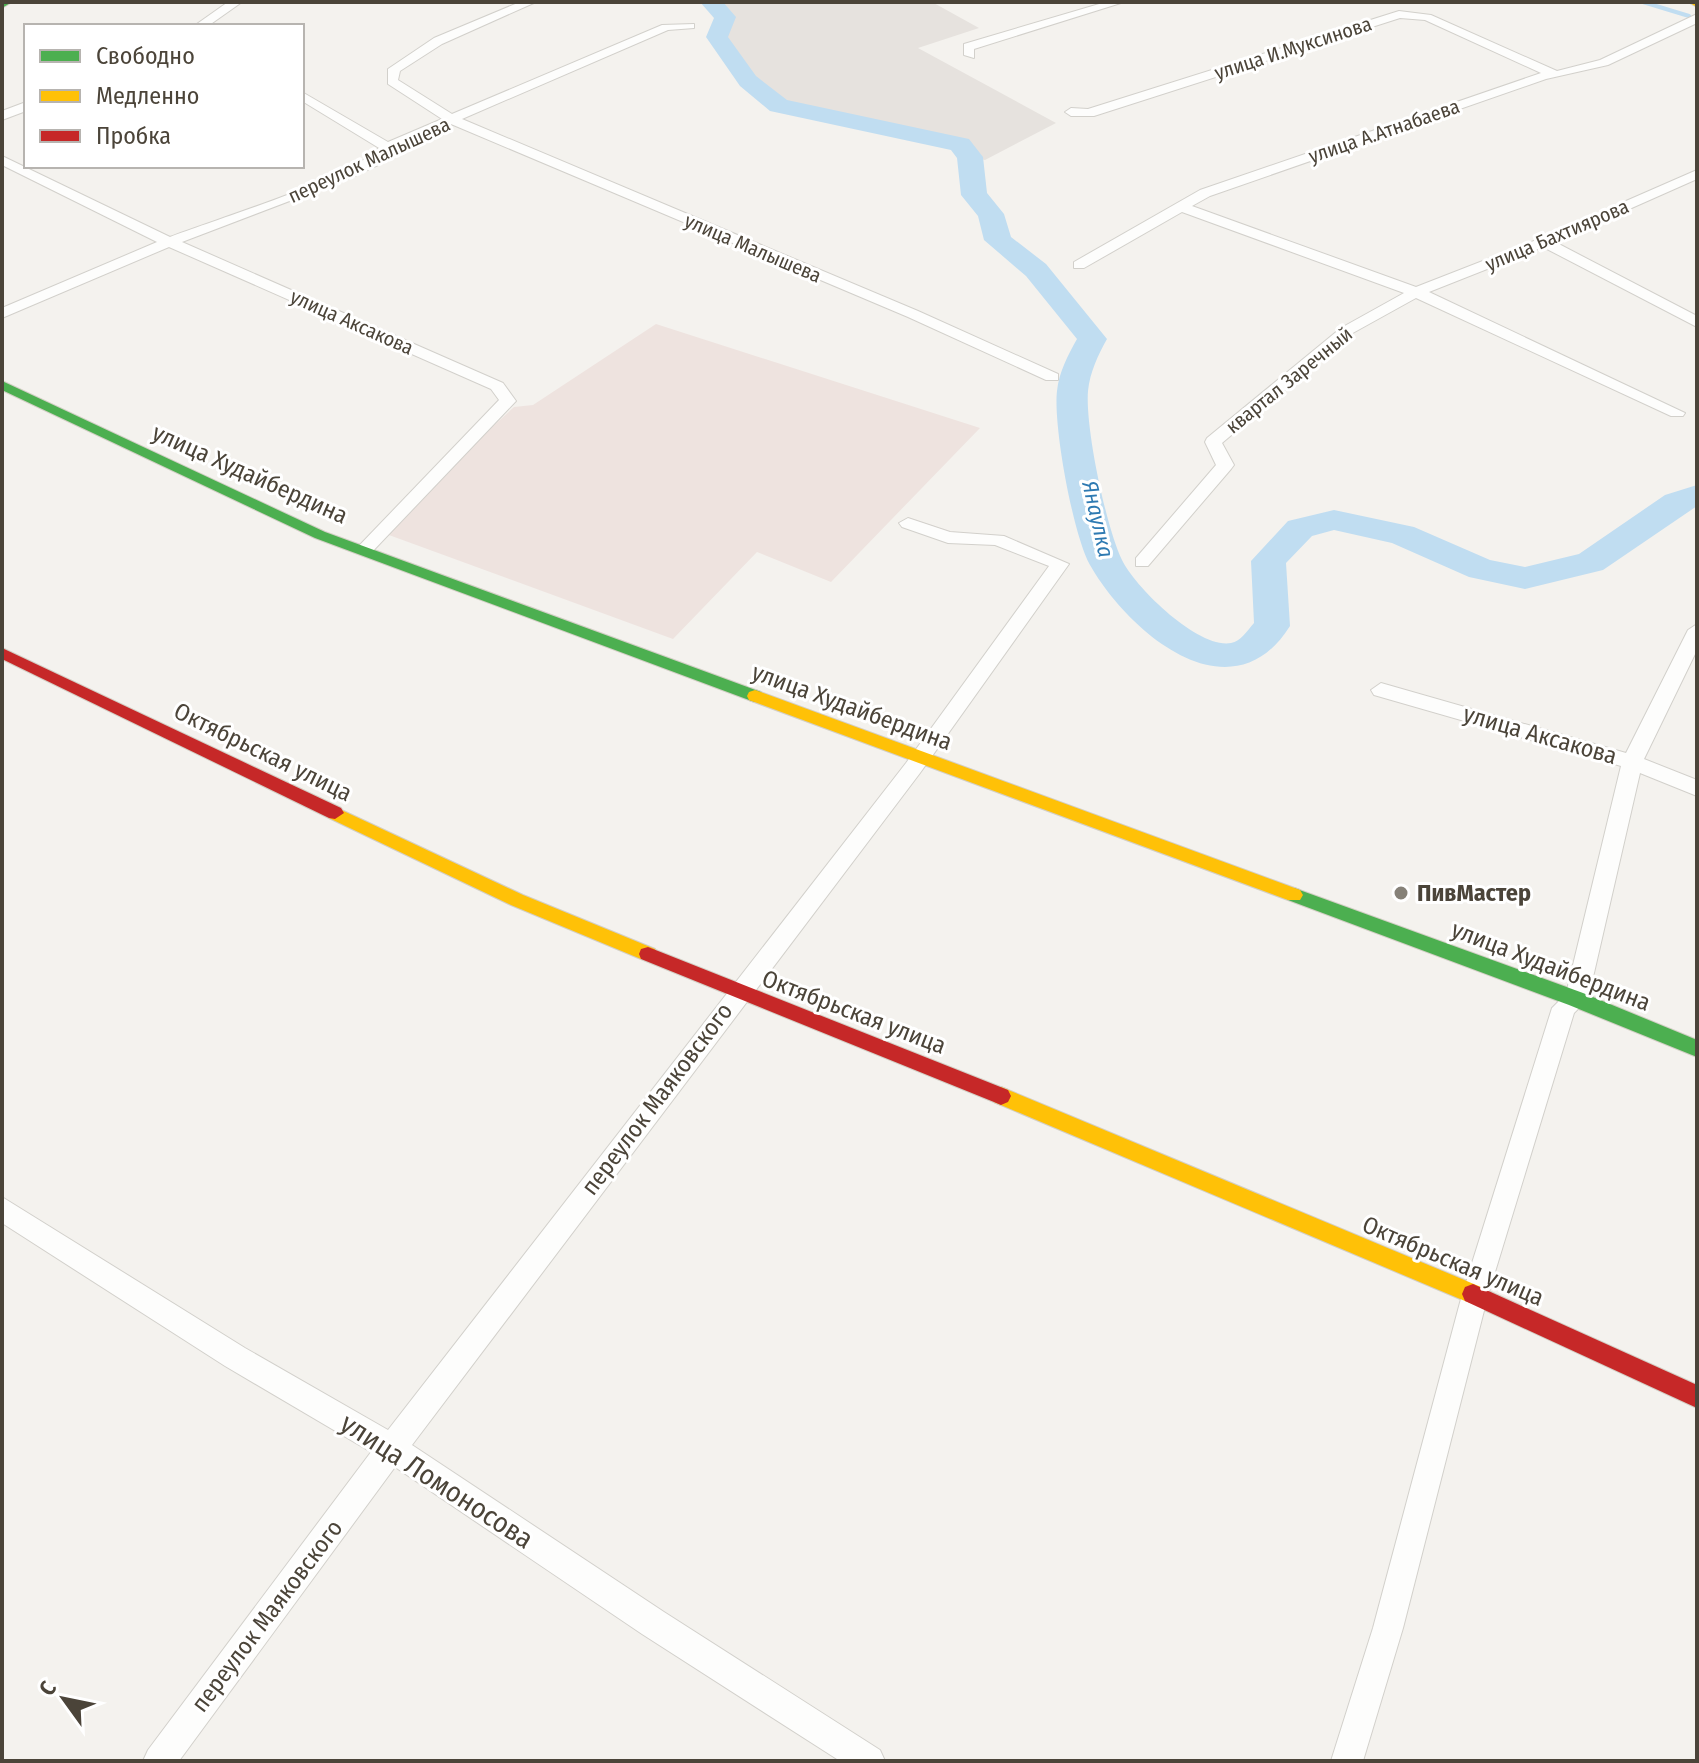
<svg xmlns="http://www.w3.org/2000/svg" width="1699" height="1763" viewBox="0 0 1699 1763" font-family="'Fira Sans Condensed',sans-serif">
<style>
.industrial{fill:#e6e2de}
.medical{fill:#eee3df}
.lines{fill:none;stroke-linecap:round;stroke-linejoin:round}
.stream{stroke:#c0ddf1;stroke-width:4}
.river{fill:#c0ddf1;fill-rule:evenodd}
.street-casing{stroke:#d2d0cb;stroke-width:2}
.fast-casing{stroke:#d3cfc5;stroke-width:2}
.slow-casing{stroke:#d3cfc5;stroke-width:2}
.jam-casing{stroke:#d3cfc5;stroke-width:2}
.street{fill:#fdfdfc;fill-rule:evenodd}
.fast{fill:#4caf50;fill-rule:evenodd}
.slow{fill:#ffc107;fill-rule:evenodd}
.jam{fill:#c62828;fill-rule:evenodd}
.poi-dot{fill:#868178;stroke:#fff;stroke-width:3}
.labels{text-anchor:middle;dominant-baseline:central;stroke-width:6;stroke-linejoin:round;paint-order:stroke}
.far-street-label{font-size:20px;fill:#4b4439;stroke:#fff}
.far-water-label{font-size:22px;font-style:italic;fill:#2e7ab2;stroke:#fff}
.street-label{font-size:24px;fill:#4b4439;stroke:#fff}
.poi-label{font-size:24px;font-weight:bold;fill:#4b4439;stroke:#fff;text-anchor:start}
.near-street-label{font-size:28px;fill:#4b4439;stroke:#fff}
</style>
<rect width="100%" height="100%" fill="#f4f2ee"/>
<!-- industrial -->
<path class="industrial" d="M 711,2 L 932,2 L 979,28 L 918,48 L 1056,123 L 985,160 L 970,157 L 960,144 L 935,137 L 848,123 L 779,106 L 748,81 L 724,48 L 717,37 L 725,17 Z"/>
<!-- medical -->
<path class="medical" d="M 656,324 L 980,428 L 831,582 L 757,552 L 673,639 L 378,531 L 514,407 L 533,405 Z"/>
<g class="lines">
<!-- stream -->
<path class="stream" d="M 1643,2 L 1689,16"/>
<!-- river -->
<path class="river" d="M 700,2 L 723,2 L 736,17 L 728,37 L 756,76 L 787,100 L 969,139 L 983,157 L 987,193 L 1004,214 L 1011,237 L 1046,264 L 1107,339 C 1098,355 1090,372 1088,391 C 1085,427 1106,527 1122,560 C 1135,587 1198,649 1231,643 C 1241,641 1247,631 1254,623 L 1251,561 L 1288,521 L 1334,510 L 1414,527 L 1490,560 L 1525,567 L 1579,554 L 1665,495 L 1697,485 L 1697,506 L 1603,570 L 1525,589 L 1469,577 L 1392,543 L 1334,530 L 1312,536 L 1286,563 L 1290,626 C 1231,720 1128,632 1090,565 C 1073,535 1053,425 1057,391 C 1059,372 1068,355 1077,339 L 1026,276 L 984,240 L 978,216 L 961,195 L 957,158 L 951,150 L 770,111 L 740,86 L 706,37 L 714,18 Z"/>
<defs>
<g id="street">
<path d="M 228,2 L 242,2 L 208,26 L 194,26 Z"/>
<path d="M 520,2 L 536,2 L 442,44 L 400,71 L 398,80 L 452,114 L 662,25 L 694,24 L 694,28 L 668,30 L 462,119 L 918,311 L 1058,374 L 1058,380 L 1046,380 L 908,317 L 451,124 L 392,150 L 378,165 L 350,178 L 182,242 L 503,383 L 516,401 L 370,554 L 364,556 L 355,550 L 499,400 L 491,389 L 169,247 L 2,318 L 2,308 L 157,242 L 2,165 L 2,156 L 170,237 C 216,219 350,179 379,148 L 302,101 L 302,92 L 388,142 L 442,119 L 388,84 L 388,69 L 434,38 Z"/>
<path d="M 1106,2 L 1124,2 L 974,49 L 974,58 L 964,55 L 964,44 Z"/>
<path d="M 1399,11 L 1431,15 L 1557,71 L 1600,60 L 1697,14 L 1697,23 L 1608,65 L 1546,79 L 1210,196 L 1192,206 L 1416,287 L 1539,239 L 1697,170 L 1697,179 L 1555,242 L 1697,316 L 1697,327 L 1543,247 L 1429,292 L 1685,413 L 1683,416 L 1671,416 L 1416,298 L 1351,334 L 1222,443 L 1234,465 L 1231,469 L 1148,566 L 1136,566 L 1136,558 L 1216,465 L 1205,442 L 1207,438 L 1341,328 L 1404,293 L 1182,212 L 1084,268 L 1074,268 L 1074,262 L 1200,190 L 1541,73 L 1425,20 L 1400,18 L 1094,116 L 1071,116 L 1065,112 L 1071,108 L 1088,109 Z"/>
<path d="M 26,102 L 26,111 L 2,120 L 2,111 Z"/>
<path d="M 908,518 L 950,532 L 1004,536 L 1069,564 L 920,773 L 412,1445 L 664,1612 L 880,1750 L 885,1761 L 840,1761 L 642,1634 L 395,1467 L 179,1761 L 143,1761 L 148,1750 L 371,1452 L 225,1366 L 2,1223 L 2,1197 L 245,1348 L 388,1430 L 906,763 L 1049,566 L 995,545 L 948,543 L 902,527 L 899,523 Z"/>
<path d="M 1697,624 L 1697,650 L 1644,759 L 1697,780 L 1697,796 L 1640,773 L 1588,999 L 1574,1013 L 1488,1295 L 1403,1628 L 1363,1761 L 1331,1761 L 1373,1628 L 1462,1295 L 1552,1008 L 1566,994 L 1621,766 L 1374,695 L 1371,690 L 1381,683 L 1626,753 L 1688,630 Z"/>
</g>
<g id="fast">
<path d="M 2,2 L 12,2 L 2,8 Z"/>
<path d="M 2,381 L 325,532 L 761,692 L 763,696 L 755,702 L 749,700 L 315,538 L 2,390 Z"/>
<path d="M 1294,888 L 1583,993 L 1697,1040 L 1697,1057 L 1569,1005 L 1288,900 L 1285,895 L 1288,890 Z"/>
</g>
<g id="slow">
<path d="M 1688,2 L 1697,2 L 1697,7 Z"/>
<path d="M 755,690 L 1300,890 L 1303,895 L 1300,900 L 1288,900 L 749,700 L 747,696 L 749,692 Z"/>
<path d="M 335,807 L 523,895 L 655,949 L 657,954 L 655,959 L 641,959 L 511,905 L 329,818 L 326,813 L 329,808 Z"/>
<path d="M 1001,1087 L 1481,1287 L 1484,1294 L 1481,1301 L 1473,1304 L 1465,1301 L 994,1102 L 991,1096 L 994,1090 Z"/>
</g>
<g id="jam">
<path d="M 2,648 L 341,808 L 344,813 L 335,819 L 329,818 L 2,659 Z"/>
<path d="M 648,947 L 1008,1090 L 1011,1096 L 1008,1102 L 1001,1105 L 994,1102 L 641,959 L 639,954 L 641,949 Z"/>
<path d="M 1473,1284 L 1697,1385 L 1697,1408 L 1465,1301 L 1462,1294 L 1465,1287 Z"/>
</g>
</defs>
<!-- street casing -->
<use href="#street" class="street-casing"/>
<!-- fast casing -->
<use href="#fast" class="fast-casing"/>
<!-- slow casing -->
<use href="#slow" class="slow-casing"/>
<!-- jam casing -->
<use href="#jam" class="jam-casing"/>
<!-- street -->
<use href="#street" class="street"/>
<!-- fast -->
<use href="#fast" class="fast"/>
<!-- slow -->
<use href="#slow" class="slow"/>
<!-- jam -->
<use href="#jam" class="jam"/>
</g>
<!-- markers -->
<circle class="poi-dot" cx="1401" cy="893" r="8"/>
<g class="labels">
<!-- far-street labels -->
<g class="far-street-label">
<text transform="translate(1293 48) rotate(-18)">улица И.Муксинова</text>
<text transform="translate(1384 131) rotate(-19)">улица А.Атнабаева</text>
<text transform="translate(369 160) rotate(-25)">переулок Малышева</text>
<text transform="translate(1557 235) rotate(-23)">улица Бахтиярова</text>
<text transform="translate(753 248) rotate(23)">улица Малышева</text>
<text transform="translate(352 322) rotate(24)">улица Аксакова</text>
<text transform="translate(1289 380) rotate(-39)">квартал Заречный</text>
</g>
<!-- far-water labels -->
<g class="far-water-label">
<text transform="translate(1098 519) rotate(77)">Янаулка</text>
</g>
<!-- street labels -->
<g class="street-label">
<text transform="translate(250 474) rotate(24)">улица Худайбердина</text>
<text transform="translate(852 707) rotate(20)">улица Худайбердина</text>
<text transform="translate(1540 735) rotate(16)">улица Аксакова</text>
<text transform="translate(263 752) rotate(26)">Октябрьская улица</text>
<text transform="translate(1551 966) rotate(21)">улица Худайбердина</text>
<text transform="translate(854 1012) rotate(21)">Октябрьская улица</text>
<text transform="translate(657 1099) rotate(-53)">переулок Маяковского</text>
<text transform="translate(1453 1261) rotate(23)">Октябрьская улица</text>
<text transform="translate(267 1616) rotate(-53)">переулок Маяковского</text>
</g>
<!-- poi labels -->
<g class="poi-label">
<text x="1417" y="893">ПивМастер</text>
</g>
<!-- near-street labels -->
<g class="near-street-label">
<text transform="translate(437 1481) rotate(33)">улица Ломоносова</text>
</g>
</g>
<!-- border -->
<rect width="1699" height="1763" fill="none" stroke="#4b4439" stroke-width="8"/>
<!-- legend -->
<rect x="24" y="24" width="280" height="144" fill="#ffffff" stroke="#b7b4b0" stroke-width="2"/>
<rect x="40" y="50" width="40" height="12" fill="#4caf50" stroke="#b7b4b0" stroke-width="2"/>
<text x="96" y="64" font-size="24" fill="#4b4439">Свободно</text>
<rect x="40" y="90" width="40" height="12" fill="#ffc107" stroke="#b7b4b0" stroke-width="2"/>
<text x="96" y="104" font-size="24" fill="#4b4439">Медленно</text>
<rect x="40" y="130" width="40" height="12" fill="#c62828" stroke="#b7b4b0" stroke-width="2"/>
<text x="96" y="144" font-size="24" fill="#4b4439">Пробка</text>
<!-- north arrow -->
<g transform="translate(64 1699) rotate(303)" stroke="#ffffff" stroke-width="6" paint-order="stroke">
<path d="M0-6L14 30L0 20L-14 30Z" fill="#4b4439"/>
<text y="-12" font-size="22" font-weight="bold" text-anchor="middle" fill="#4b4439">С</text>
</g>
</svg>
